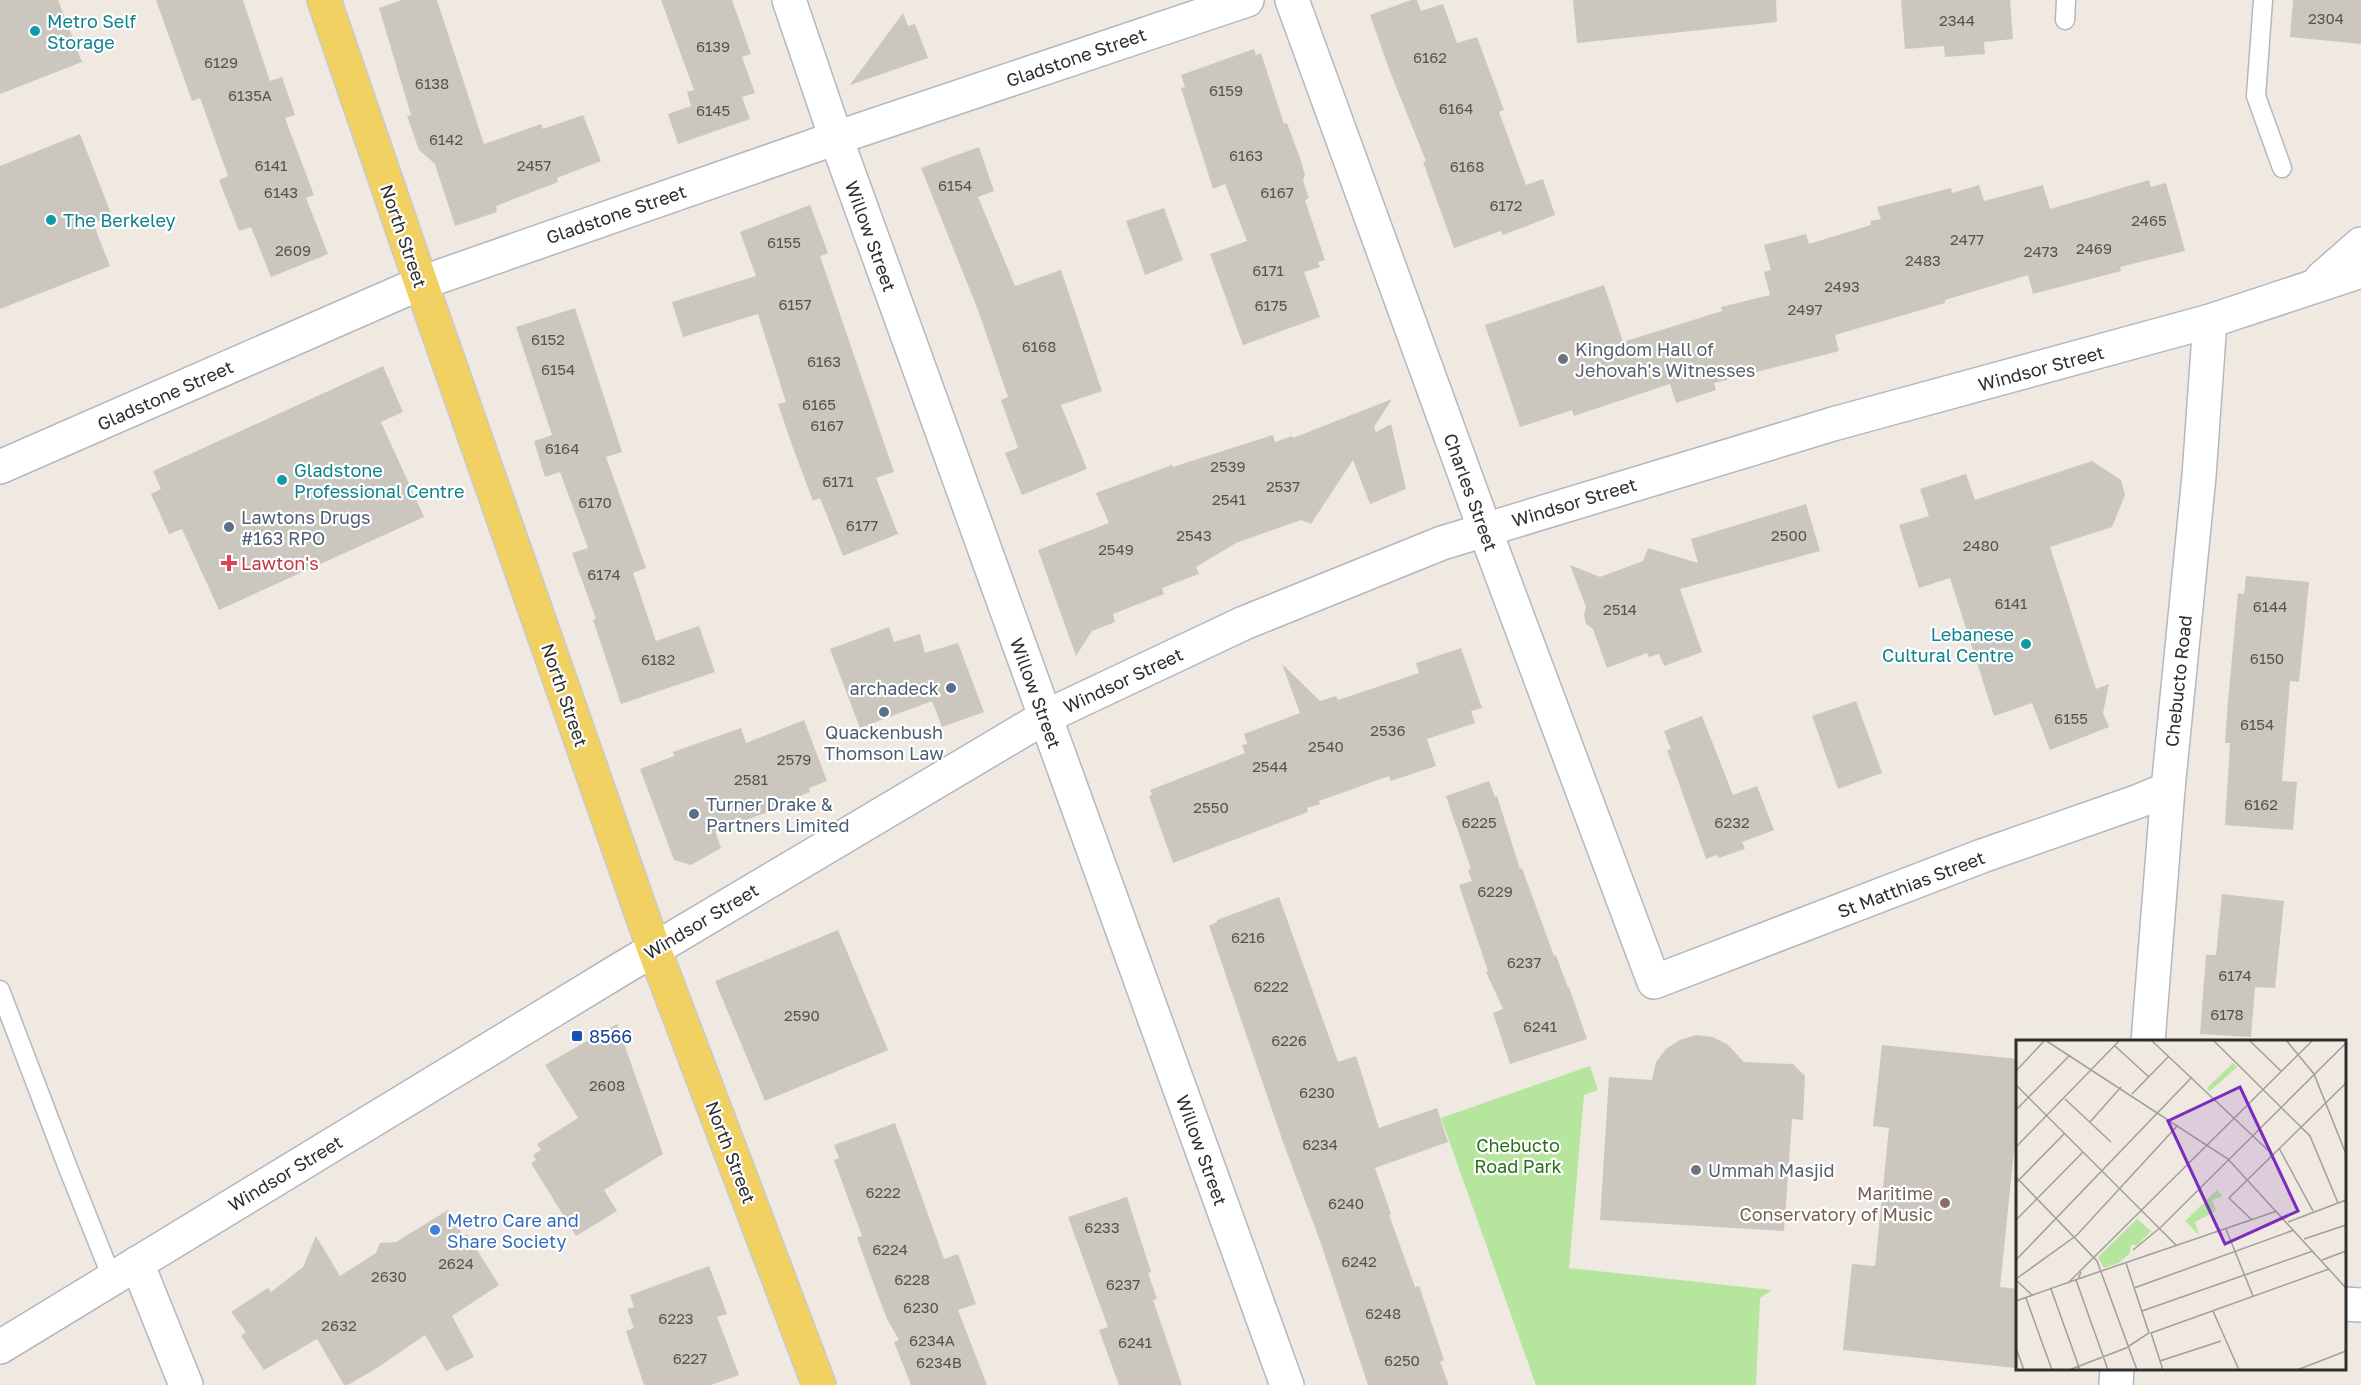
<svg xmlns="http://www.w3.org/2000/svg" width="2361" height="1385" viewBox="0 0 2361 1385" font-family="'Golos Text',sans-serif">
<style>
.green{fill:#b6e59e}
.building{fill:#cbc7bf}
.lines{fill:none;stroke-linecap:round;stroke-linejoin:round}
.service-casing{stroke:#b4b7c1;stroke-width:21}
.minor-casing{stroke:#b4b7c1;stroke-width:36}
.tertiary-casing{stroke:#b4b7c1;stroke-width:36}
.primary-casing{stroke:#c9c9c9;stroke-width:36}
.service{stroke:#fff;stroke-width:18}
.minor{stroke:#fff;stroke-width:33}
.tertiary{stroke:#fff;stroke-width:33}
.primary{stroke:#f2d163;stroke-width:33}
.culture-dot{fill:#0f9aa8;stroke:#fff;stroke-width:2}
.worship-dot{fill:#6b7280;stroke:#fff;stroke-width:2}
.service-dot{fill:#5c6f8a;stroke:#fff;stroke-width:2}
.health-dot{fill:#e0444e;stroke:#fff;stroke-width:2}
.transit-dot{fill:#1a4fb4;stroke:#fff;stroke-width:2}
.education-dot{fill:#8d6e63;stroke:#fff;stroke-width:2}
.shop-dot{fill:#3f7fe0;stroke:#fff;stroke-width:2}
.labels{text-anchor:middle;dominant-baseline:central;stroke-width:4.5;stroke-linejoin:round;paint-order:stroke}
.number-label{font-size:15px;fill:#555452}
.culture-label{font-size:18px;fill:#0d838f;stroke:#fff;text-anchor:start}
.street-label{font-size:18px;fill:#2e2e2e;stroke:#fff}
.worship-label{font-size:18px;fill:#5b616d;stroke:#fff;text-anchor:start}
.service-label{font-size:18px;fill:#4e5e75;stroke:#fff;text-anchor:start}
.health-label{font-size:18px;fill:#be3a42;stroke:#fff;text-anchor:start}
.transit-label{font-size:18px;fill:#164399;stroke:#fff;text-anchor:start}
.park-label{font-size:18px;fill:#2c6e1b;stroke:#fff}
.education-label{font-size:18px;fill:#785e54;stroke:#fff;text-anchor:end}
.shop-label{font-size:18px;fill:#366cbe;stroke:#fff;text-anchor:start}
.inset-road{fill:none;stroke:#a29e99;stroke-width:1.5}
.view{fill:#7b2cbf;fill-opacity:0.15;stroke:#7b2cbf;stroke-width:3}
.inset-edge{fill:none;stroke:#2e2e2e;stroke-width:3}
</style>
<rect width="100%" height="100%" fill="#efe9e1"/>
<!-- green -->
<path class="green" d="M 1590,1066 L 1598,1090 L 1584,1095 L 1569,1268 L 1772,1290 L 1760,1298 L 1756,1385 L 1536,1385 L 1441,1118 Z"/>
<!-- building -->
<g class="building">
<path d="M 0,0 L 58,0 L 82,62 L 0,94 Z"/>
<path d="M 156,0 L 243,0 L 270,81 L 282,77 L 295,115 L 285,118 L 314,195 L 306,198 L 328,254 L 271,277 L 251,227 L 239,231 L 219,180 L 228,176 L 200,98 L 192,101 Z"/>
<path d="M 402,0 L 437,0 L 484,144 L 541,124 L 543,129 L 583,115 L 601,161 L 557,178 L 558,182 L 496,206 L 497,212 L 455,226 L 435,164 L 419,150 L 407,116 L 411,115 L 379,8 Z"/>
<path d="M 661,0 L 732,0 L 751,54 L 742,57 L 755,93 L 742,97 L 750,119 L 678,144 L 668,114 L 691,106 L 687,92 L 694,90 Z"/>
<path d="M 1411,0 L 1417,0 L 1421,11 L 1443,4 L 1457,43 L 1477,37 L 1504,110 L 1499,112 L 1526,185 L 1543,179 L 1555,215 L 1503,235 L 1501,231 L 1454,248 L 1423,162 L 1426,161 L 1389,69 L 1370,15 Z"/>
<path d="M 1573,0 L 1776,0 L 1777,22 L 1577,43 Z"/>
<path d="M 1901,0 L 2010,0 L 2013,39 L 1984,42 L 1985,54 L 1945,57 L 1944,46 L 1905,49 Z"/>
<path d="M 2293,0 L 2361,0 L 2361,44 L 2290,37 Z"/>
<path d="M 903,13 L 908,26 L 915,24 L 928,58 L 850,85 Z"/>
<path d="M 1254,49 L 1256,55 L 1261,53 L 1284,124 L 1287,123 L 1300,158 L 1305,175 L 1303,181 L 1309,198 L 1305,200 L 1325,260 L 1318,262 L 1320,267 L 1304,272 L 1320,317 L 1243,345 L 1210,254 L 1247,241 L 1225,184 L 1213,189 L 1181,88 L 1185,87 L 1181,75 Z"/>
<path d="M 80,134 L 112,216 L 93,223 L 110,266 L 0,309 L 0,166 Z"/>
<path d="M 979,147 L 994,191 L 978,197 L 1015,286 L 1061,270 L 1102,391 L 1061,405 L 1087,469 L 1022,495 L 1005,453 L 1018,448 L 1001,400 L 1008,397 L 978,310 L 921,168 Z"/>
<path d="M 2149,180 L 2151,187 L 2166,183 L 2185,251 L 2120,267 L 2121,271 L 2033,294 L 2028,275 L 1945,300 L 1945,303 L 1835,335 L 1839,351 L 1714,383 L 1716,390 L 1676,403 L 1670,384 L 1574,416 L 1572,410 L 1520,427 L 1485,325 L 1604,285 L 1623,342 L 1722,311 L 1721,307 L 1770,295 L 1764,272 L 1771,270 L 1764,245 L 1806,234 L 1809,244 L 1871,225 L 1870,221 L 1881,219 L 1877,207 L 1951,188 L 1952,193 L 1979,185 L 1984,201 L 2043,185 L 2050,209 Z"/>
<path d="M 810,205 L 828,253 L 820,256 L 894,472 L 876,478 L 898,534 L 843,556 L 820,498 L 813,501 L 793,448 L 778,404 L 786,402 L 758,314 L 683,337 L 672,302 L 756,276 L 740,232 Z"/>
<path d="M 1164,208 L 1183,260 L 1145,275 L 1126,221 Z"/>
<path d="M 575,308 L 622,452 L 606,457 L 646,568 L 633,573 L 656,641 L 699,626 L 715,672 L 621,704 L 593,620 L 596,619 L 572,553 L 588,548 L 560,472 L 545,477 L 534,441 L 552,435 L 516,327 Z"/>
<path d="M 383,366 L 403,412 L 381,422 L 424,517 L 219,610 L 182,529 L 169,534 L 151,494 L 161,489 L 153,471 Z"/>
<path d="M 1392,399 L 1374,427 L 1376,432 L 1391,424 L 1406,489 L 1370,504 L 1353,460 L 1311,524 L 1301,520 L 1236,543 L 1196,567 L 1199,574 L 1162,588 L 1164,594 L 1113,614 L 1115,622 L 1092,631 L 1076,656 L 1038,550 L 1109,523 L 1096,493 L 1172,465 L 1173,467 L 1273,435 L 1275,442 L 1292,436 L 1293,438 Z"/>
<path d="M 2092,461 L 2121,480 L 2125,495 L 2112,527 L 2050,547 L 2096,689 L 2109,684 L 2103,713 L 2109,727 L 2050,750 L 2032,703 L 1994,716 L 1950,578 L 1919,588 L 1899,525 L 1929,516 L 1920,489 L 1966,474 L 1975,500 Z"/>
<path d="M 1806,504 L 1820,551 L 1680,589 L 1702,652 L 1664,666 L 1659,654 L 1649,657 L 1647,653 L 1607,668 L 1593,629 L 1586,624 L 1584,615 L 1586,607 L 1570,565 L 1600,577 L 1643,561 L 1648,548 L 1698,563 L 1691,539 Z"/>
<path d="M 2246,576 L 2309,582 L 2299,682 L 2290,681 L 2282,781 L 2297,782 L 2293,830 L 2225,825 L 2230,743 L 2225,743 L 2228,701 L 2238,593 L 2244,594 Z"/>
<path d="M 889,627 L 894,642 L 920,634 L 925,653 L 958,643 L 984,712 L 942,727 L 932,701 L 860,728 L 830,649 Z"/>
<path d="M 1461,648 L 1482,708 L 1471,711 L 1475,723 L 1427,739 L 1436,766 L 1391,781 L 1389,776 L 1319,801 L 1320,804 L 1307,808 L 1308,812 L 1173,863 L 1149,796 L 1152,795 L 1150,790 L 1245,753 L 1242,745 L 1247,744 L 1244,734 L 1300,713 L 1282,664 L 1320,701 L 1336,696 L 1338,700 L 1419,673 L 1416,663 Z"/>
<path d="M 1856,701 L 1882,773 L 1838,789 L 1812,716 Z"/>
<path d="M 1702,716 L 1733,795 L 1757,786 L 1774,830 L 1742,842 L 1745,849 L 1719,858 L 1717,855 L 1706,859 L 1667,750 L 1671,749 L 1664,731 Z"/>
<path d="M 804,720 L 827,781 L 809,788 L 810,792 L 770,809 L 771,811 L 715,831 L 721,848 L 691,865 L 674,860 L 640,769 L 674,756 L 673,752 L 741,728 L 746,743 Z"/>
<path d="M 1489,781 L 1495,797 L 1497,796 L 1520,869 L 1522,868 L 1554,956 L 1556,955 L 1568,988 L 1569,987 L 1587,1039 L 1510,1064 L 1493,1013 L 1503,1009 L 1486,972 L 1488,971 L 1459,885 L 1472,881 L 1468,870 L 1471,869 L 1446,796 Z"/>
<path d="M 2222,894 L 2284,901 L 2275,988 L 2255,987 L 2251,1037 L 2200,1034 L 2206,955 L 2216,955 Z"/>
<path d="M 1279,897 L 1338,1062 L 1356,1056 L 1379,1128 L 1437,1108 L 1448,1142 L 1375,1168 L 1391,1214 L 1389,1215 L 1415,1287 L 1419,1286 L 1444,1360 L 1440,1362 L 1449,1385 L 1368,1385 L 1319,1238 L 1283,1142 L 1209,926 L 1217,922 L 1217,920 Z"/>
<path d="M 838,930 L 888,1050 L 765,1101 L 715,981 Z"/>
<path d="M 617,1024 L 663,1154 L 604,1190 L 617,1211 L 576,1236 L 531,1163 L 536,1160 L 533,1155 L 541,1150 L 537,1144 L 578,1118 L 545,1065 Z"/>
<path d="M 1696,1035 L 1712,1037 L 1727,1044 L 1744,1062 L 1793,1064 L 1805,1076 L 1803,1120 L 1792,1119 L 1784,1231 L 1600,1220 L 1609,1077 L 1652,1080 L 1656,1062 L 1666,1049 L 1680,1040 Z"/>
<path d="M 1882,1045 L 2018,1059 L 2018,1142 L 2015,1142 L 2000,1287 L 2018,1289 L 2016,1368 L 1843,1350 L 1852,1264 L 1875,1266 L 1889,1128 L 1873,1126 Z"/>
<path d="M 895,1123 L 944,1259 L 958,1254 L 976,1304 L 958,1310 L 987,1385 L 911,1385 L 894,1342 L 899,1340 L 887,1319 L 870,1274 L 857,1237 L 862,1236 L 834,1160 L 839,1158 L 834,1145 Z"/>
<path d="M 1127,1197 L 1151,1272 L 1148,1273 L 1157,1299 L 1153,1300 L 1182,1385 L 1119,1385 L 1099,1330 L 1108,1327 L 1068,1217 Z"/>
<path d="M 448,1210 L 464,1236 L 467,1234 L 499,1285 L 452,1316 L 474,1357 L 446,1371 L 425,1335 L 377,1368 L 348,1385 L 344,1385 L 317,1339 L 264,1370 L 241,1336 L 246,1332 L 231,1312 L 268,1288 L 271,1292 L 303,1267 L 316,1236 L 340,1276 L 376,1253 L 380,1243 L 396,1242 Z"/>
<path d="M 709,1266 L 727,1314 L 717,1317 L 739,1375 L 711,1385 L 644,1385 L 626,1331 L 634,1328 L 627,1309 L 634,1307 L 630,1295 Z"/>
</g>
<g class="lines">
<defs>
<g id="service">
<path d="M 2263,0 L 2256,96 L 2282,168"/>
<path d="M 2065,20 L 2066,0"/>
<path d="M 0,990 L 68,1168 L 112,1278"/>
</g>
<g id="minor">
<path d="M 789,0 L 836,138 L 1287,1385"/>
<path d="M 1292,0 L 1485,530 L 1654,982 L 1982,856 L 2139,801 L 2168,789"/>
<path d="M 0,467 L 421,283 L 836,138 L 1247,0"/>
<path d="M 137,1263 L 186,1385"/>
<path d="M 2344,1304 L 2361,1305"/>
</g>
<g id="tertiary">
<path d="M 2321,279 L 2361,244"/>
<path d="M 2148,1042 L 2168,789 L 2199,476 L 2210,321"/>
<path d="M 0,1347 L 621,969 L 1045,717 L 1244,623 L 1442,543 L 1485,530 L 1833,424 L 2210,321 L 2361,271"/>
<path d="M 2116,1385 L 2117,1368"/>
</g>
<path id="primary" d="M 324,0 L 421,283 L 654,949 L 819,1385"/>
</defs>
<!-- service casing -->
<use href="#service" class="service-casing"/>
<!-- minor casing -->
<use href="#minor" class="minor-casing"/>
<!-- tertiary casing -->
<use href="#tertiary" class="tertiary-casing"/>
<!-- primary casing -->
<use href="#primary" class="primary-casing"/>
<!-- service -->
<use href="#service" class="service"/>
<!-- minor -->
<use href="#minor" class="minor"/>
<!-- tertiary -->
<use href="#tertiary" class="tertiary"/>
<!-- primary -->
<use href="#primary" class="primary"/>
</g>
<!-- markers -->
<g class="culture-dot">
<circle cx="35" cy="31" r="6"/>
<circle cx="51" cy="220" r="6"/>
<circle cx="282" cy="480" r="6"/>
<circle cx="2026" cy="644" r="6"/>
</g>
<g class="worship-dot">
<circle cx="1563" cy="359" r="6"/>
<circle cx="1696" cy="1170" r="6"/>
</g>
<g class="service-dot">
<circle cx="229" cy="527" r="6"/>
<circle cx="951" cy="688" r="6"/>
<circle cx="884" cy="712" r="6"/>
<circle cx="694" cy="814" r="6"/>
</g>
<path class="health-dot" d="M226 554h6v6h6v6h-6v6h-6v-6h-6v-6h6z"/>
<rect class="transit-dot" x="571" y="1030" width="12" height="12" rx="3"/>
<circle class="education-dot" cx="1945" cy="1203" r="6"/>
<circle class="shop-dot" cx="435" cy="1230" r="6"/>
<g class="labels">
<!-- number labels -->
<g class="number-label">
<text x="2326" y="18">2304</text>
<text x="1957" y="20">2344</text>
<text x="713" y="46">6139</text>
<text x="1430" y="57">6162</text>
<text x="221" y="62">6129</text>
<text x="432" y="83">6138</text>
<text x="1226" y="90">6159</text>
<text x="250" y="95">6135A</text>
<text x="1456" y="108">6164</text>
<text x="713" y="110">6145</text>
<text x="446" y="139">6142</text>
<text x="1246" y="155">6163</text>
<text x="271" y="165">6141</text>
<text x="534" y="165">2457</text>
<text x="1467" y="166">6168</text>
<text x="955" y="185">6154</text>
<text x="281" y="192">6143</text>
<text x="1277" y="192">6167</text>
<text x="1506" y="205">6172</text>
<text x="2149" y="220">2465</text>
<text x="1967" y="239">2477</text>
<text x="784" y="242">6155</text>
<text x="2094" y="248">2469</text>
<text x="293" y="250">2609</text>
<text x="2041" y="251">2473</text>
<text x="1923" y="260">2483</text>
<text x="1268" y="270">6171</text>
<text x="1842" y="286">2493</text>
<text x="795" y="304">6157</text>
<text x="1271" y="305">6175</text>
<text x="1805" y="309">2497</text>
<text x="548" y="339">6152</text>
<text x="1039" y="346">6168</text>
<text x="824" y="361">6163</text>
<text x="558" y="369">6154</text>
<text x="819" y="404">6165</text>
<text x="827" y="425">6167</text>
<text x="562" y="448">6164</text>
<text x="1228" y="466">2539</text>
<text x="838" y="481">6171</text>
<text x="1283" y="486">2537</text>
<text x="1229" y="499">2541</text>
<text x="595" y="502">6170</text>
<text x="862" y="525">6177</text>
<text x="1194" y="535">2543</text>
<text x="1789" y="535">2500</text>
<text x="1981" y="545">2480</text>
<text x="1116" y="549">2549</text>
<text x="604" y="574">6174</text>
<text x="2011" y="603">6141</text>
<text x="2270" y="606">6144</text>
<text x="1620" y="609">2514</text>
<text x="2267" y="658">6150</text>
<text x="658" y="659">6182</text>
<text x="2071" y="718">6155</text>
<text x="2257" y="724">6154</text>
<text x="1388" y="730">2536</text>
<text x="1326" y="746">2540</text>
<text x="794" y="759">2579</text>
<text x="1270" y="766">2544</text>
<text x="751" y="779">2581</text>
<text x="2261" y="804">6162</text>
<text x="1211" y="807">2550</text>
<text x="1479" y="822">6225</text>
<text x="1732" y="822">6232</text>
<text x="1495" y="891">6229</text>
<text x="1248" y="937">6216</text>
<text x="1524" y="962">6237</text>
<text x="2235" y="975">6174</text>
<text x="1271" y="986">6222</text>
<text x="2227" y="1014">6178</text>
<text x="802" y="1015">2590</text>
<text x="1540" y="1026">6241</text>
<text x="1289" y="1040">6226</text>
<text x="607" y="1085">2608</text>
<text x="1317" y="1092">6230</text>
<text x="1320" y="1144">6234</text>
<text x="883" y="1192">6222</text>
<text x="1346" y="1203">6240</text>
<text x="1102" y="1227">6233</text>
<text x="890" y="1249">6224</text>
<text x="1359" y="1261">6242</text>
<text x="456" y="1263">2624</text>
<text x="389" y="1276">2630</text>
<text x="912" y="1279">6228</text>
<text x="1123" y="1284">6237</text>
<text x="921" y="1307">6230</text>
<text x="1383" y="1313">6248</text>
<text x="676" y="1318">6223</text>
<text x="339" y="1325">2632</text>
<text x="932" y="1340">6234A</text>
<text x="1135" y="1342">6241</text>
<text x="690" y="1358">6227</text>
<text x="1402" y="1360">6250</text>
<text x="939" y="1362">6234B</text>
</g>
<!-- culture labels -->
<g class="culture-label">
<text x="47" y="21">Metro Self<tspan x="47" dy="21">Storage</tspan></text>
<text x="63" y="220">The Berkeley</text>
<text x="294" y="470">Gladstone<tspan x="294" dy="21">Professional Centre</tspan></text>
<text x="2014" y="634" text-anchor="end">Lebanese<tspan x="2014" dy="21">Cultural Centre</tspan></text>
</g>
<!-- street labels -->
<g class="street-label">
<text transform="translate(1076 57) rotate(-19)">Gladstone Street</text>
<text transform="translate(616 214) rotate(-19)">Gladstone Street</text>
<text transform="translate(404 236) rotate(71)">North Street</text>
<text transform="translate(871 236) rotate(70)">Willow Street</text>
<text transform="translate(2041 368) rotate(-15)">Windsor Street</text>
<text transform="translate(165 395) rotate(-24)">Gladstone Street</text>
<text transform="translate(1471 492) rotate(70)">Charles Street</text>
<text transform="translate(1574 502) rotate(-17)">Windsor Street</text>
<text transform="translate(1123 680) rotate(-25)">Windsor Street</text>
<text transform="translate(2178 681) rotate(-84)">Chebucto Road</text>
<text transform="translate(1036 693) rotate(70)">Willow Street</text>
<text transform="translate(565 695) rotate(71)">North Street</text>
<text transform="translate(1911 884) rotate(-21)">St Matthias Street</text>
<text transform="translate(701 921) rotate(-31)">Windsor Street</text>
<text transform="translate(1202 1150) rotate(70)">Willow Street</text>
<text transform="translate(731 1152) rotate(69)">North Street</text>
<text transform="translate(285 1173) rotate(-31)">Windsor Street</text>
</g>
<!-- worship labels -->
<g class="worship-label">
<text x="1575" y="349">Kingdom Hall of<tspan x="1575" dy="21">Jehovah's Witnesses</tspan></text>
<text x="1708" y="1170">Ummah Masjid</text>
</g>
<!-- service labels -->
<g class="service-label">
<text x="241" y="517">Lawtons Drugs<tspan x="241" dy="21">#163 RPO</tspan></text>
<text x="939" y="688" text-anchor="end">archadeck</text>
<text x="884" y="732" text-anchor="middle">Quackenbush<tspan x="884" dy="21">Thomson Law</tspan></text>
<text x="706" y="804">Turner Drake &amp;<tspan x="706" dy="21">Partners Limited</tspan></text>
</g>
<!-- health labels -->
<g class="health-label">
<text x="241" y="563">Lawton's</text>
</g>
<!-- transit labels -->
<g class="transit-label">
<text x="589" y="1036">8566</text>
</g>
<!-- park labels -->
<g class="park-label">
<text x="1518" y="1145">Chebucto<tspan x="1518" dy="21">Road Park</tspan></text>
</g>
<!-- education labels -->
<g class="education-label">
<text x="1933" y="1193">Maritime<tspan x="1933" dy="21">Conservatory of Music</tspan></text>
</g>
<!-- shop labels -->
<g class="shop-label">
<text x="447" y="1220">Metro Care and<tspan x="447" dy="21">Share Society</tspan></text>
</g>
</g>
<!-- overview -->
<g transform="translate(2016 1040)">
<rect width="330" height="330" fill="#efe9e1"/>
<path d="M 217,23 L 221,27 L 194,51 L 191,48 ZM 201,150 L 207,156 L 196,160 L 200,171 L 179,182 L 183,195 L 169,181 ZM 121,179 L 135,191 L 121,205 L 115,205 L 114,213 L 103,223 L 88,228 L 82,217 Z" fill="#b6e59e"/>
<path class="inset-road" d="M 29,0 L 212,119 L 330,248M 135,0 L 256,114M 197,0 L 294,96 L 322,163M 233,0 L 265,31M 270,0 L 298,34 L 330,114M 99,6 L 133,37M 0,31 L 29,0M 0,45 L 161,206M 116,54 L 153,16M 49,59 L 95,102M 0,70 L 54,15M 74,82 L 105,47M 0,107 L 104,0M 263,108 L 297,171M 0,137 L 81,221 L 121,330M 0,143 L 48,94M 0,180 L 67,112M 236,180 L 213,158 L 330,43M 272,182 L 330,160M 210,189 L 237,256M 288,199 L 330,185M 117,210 L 145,187 L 330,3M 0,220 L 176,37M 306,220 L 330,211M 0,239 L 61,195 L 162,85M 62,239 L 261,171M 0,240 L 17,256M 60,240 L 92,330M 52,243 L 297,0M 118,248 L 278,190M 35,249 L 64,330M 10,258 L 36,330M 0,261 L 62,239 L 65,232M 126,271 L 297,211M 197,271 L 223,330M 0,308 L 8,330M 144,321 L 205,301M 53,330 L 110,308 L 133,293 L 110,223M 147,330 L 135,293 L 313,229M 281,330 L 330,311"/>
<path class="view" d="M 224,47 L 282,171 L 209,204 L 152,81 Z"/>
<rect width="330" height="330" class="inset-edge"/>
</g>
</svg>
